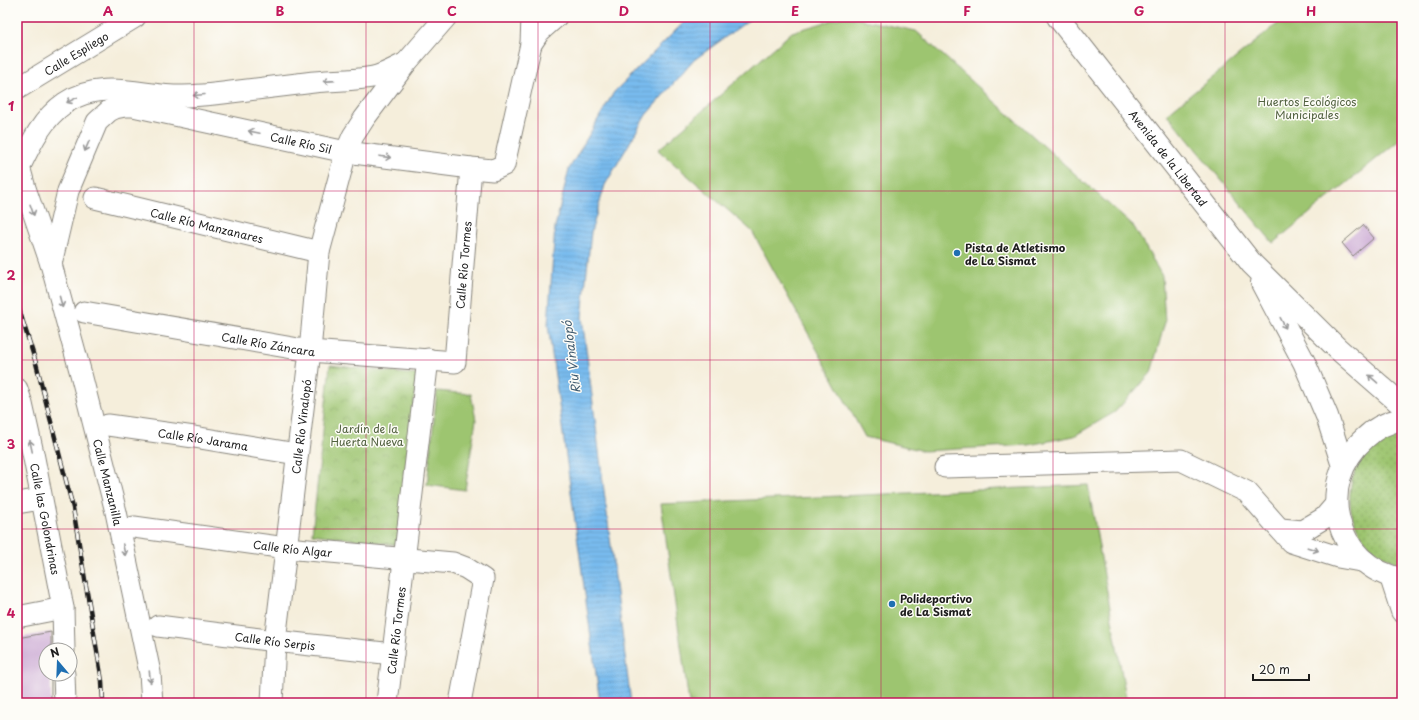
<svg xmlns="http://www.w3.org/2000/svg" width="1419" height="720" viewBox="0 0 1419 720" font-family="'Playpen Sans',sans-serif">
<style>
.grass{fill:url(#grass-dots);stroke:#5c7046}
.park{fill:url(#park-crowns);stroke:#5c7046}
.garden{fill:#9dc570;stroke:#5c7046}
.water{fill:url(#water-rules);stroke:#4a6c85}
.building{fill:#c9a6d3}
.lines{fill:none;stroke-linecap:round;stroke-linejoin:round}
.street-casing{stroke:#88857c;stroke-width:23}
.secondary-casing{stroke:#88857c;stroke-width:24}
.street{stroke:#fff;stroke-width:21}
.secondary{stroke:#fff;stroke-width:22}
.rail-casing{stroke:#1c1c1c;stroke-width:4.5}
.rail{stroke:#fdfcf7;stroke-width:3;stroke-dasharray:9;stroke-linecap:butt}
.oneway{stroke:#999}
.grid{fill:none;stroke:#c2185b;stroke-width:1;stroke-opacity:0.55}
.poi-dot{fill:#1f6fb2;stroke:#fdfcf7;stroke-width:1.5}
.labels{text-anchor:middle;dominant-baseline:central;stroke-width:3;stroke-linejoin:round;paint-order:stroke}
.street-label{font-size:11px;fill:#1c1c1c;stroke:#fdfcf7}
.park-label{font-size:11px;fill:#50603e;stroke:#fdfcf7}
.poi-label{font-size:11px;font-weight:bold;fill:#1c1c1c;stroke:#fdfcf7;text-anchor:start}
.water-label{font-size:12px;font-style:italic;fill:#415c70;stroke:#fdfcf7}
.neatline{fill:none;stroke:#c2185b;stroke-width:1.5}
.grid-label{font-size:13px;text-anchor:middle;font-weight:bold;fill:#c2185b}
</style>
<defs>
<pattern id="grass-dots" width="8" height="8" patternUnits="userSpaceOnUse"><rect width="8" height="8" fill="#9dc570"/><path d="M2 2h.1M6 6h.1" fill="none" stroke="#87a960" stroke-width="1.8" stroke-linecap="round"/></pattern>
<pattern id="park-crowns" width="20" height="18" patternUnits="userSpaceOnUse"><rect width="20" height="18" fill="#9dc570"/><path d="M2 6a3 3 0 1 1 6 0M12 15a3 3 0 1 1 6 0" fill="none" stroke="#87a960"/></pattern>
<pattern id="water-rules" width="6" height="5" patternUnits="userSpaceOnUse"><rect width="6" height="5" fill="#78bbee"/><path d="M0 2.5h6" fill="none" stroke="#67a0cc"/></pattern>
</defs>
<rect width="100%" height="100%" fill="#fdfcf7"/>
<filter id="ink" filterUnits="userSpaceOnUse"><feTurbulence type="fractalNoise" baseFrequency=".025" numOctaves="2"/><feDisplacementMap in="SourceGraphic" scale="8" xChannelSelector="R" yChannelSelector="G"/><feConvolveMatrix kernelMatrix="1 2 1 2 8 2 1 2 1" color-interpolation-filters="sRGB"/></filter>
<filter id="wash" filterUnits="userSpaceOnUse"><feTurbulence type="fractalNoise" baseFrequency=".012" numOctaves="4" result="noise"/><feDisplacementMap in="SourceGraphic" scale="16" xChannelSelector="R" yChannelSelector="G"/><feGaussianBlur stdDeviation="0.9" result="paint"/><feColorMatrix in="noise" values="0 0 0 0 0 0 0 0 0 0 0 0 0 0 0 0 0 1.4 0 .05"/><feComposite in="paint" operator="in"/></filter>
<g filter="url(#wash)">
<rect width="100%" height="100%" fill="#f5eedb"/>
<!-- grass -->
<path class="grass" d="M 1402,433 L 1402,564 C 1333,545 1332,450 1402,433 Z"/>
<!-- park -->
<path class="park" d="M 330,365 L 417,375 L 398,545 L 312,534 Z"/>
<!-- garden -->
<g class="garden">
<path d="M 843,17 L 849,17 L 916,31 L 1134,227 L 1162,276 L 1165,322 L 1151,373 L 1115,412 L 1074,436 L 1029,445 L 924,451 L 865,437 L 752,231 L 658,150 L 792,32 Z"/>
<path d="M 1286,17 L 1402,17 L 1402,138 L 1273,243 L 1167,114 Z"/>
<path d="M 437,391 L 471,394 L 476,420 L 465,490 L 427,485 Z"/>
<path d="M 1088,485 L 1127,703 L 689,703 L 661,504 Z"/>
</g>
<!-- water -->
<path class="water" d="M 691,17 L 753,17 L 694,60 L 646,115 L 605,185 L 591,232 L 582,317 L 631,703 L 600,703 L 548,325 L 555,227 L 569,169 L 614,92 L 685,21 Z"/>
<g id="blocks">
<!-- building -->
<g class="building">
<path d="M 1363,225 L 1374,238 L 1353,256 L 1342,243 Z"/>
<path d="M 51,632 L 51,650 L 46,650 L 46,674 L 51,674 L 51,703 L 17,703 L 17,638 Z"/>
</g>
</g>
</g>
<g filter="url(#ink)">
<use href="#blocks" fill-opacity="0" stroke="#88857c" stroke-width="1"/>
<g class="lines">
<defs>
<g id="street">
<path d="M 531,44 L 539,32 L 556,17"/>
<path id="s1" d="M 17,89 L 135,17"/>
<path id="s2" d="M 17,159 L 25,188 L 51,264 L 81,374 L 116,512 L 150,673 L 152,703"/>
<path d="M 20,166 C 31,143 43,118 65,103 C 102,78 144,97 183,96 C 199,96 215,94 231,92 C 256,89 281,86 306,83 C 328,80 351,81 373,77 C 384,75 395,68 406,63"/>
<path id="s3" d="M 95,198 L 319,252"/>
<path id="s4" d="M 51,264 L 68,191 L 97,122 L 109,111 L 115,108 L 125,106 L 133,106 L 346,152 L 471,168 L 493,170 L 504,165 L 531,44 L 532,17"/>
<path id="s5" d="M 84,312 L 310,351 L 455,362 L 471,168"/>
<path id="s6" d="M 17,389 L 22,404 L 33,453 L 63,608 L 64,650"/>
<path id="s7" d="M 108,425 L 194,437 L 297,454"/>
<path d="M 945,467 L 1181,460 L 1247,492 L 1291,542 L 1338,557 L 1366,562"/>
<path d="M 17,503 L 41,499"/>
<path id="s8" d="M 134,527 L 286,548 L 453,563 L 466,568 L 483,579 L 460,703"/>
<path d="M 1281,529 L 1302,531 L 1324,518 L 1336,504"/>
<path d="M 17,617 L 63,608"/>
<path id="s9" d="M 158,626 L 275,641 L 393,654"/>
<path d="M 64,674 L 65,703"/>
<path id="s10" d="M 272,703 L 275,641 L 310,351 L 319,252 L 346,152 L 353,136 L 364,119 L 406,63 L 446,17"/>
<path id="s11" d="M 387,703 L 428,359"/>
</g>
<g id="secondary">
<path id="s12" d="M 1058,17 L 1252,264 L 1338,349 L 1402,405"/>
<path d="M 1262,283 L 1304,362 L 1327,416 L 1343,466"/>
<path d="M 1402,419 C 1388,422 1375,428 1365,438 C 1314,483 1334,566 1402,579"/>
<path d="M 1391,577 L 1402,611"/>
</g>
</defs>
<!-- street casing -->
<use href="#street" class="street-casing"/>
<!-- secondary casing -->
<use href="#secondary" class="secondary-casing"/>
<!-- street -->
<use href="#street" class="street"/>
<!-- secondary -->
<use href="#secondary" class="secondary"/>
<defs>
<path id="rail" d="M 17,303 L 36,363 L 73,508 L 102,681 L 103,703"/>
</defs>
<!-- rail casing -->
<use href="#rail" class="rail-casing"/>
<!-- rail -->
<use href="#rail" class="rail"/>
</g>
<!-- one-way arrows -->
<defs><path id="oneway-shaft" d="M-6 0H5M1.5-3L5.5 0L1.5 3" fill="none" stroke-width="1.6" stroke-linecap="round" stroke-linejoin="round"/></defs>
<g class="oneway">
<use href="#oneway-shaft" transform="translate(329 81) rotate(176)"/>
<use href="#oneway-shaft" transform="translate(199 95) rotate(175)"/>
<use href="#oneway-shaft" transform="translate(72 100) rotate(154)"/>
<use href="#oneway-shaft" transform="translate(254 132) rotate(-168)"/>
<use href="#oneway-shaft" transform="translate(87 146) rotate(113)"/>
<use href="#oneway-shaft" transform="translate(385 157) rotate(7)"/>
<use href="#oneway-shaft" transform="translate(32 210) rotate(71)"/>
<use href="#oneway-shaft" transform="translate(61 302) rotate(75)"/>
<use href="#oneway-shaft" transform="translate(1283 323) rotate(62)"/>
<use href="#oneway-shaft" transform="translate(1373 379) rotate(-139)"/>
<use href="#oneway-shaft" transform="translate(31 446) rotate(-102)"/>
<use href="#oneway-shaft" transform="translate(1313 549) rotate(18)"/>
<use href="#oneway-shaft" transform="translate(124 550) rotate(78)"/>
<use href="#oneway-shaft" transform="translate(150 677) rotate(83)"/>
</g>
</g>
<!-- grid -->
<path class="grid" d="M 194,17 L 194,703M 366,17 L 366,703M 538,17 L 538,703M 710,17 L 710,703M 881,17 L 881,703M 1053,17 L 1053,703M 1225,17 L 1225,703M 17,191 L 1402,191M 17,360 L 1402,360M 17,529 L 1402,529"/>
<!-- markers -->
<g class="poi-dot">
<circle cx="957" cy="253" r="4"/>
<circle cx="892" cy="604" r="4"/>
</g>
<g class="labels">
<!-- street labels -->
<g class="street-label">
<text stroke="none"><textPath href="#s1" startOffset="69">Calle Espliego</textPath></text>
<text stroke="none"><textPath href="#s4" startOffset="363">Calle Río Sil</textPath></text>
<text stroke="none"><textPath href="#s12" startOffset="179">Avenida de la Libertad</textPath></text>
<text stroke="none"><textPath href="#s3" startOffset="115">Calle Río Manzanares</textPath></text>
<text stroke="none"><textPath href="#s5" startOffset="472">Calle Río Tormes</textPath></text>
<text stroke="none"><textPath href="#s5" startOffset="187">Calle Río Záncara</textPath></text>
<text stroke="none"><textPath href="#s10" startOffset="278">Calle Río Vinalopó</textPath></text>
<text stroke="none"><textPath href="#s7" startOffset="96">Calle Río Jarama</textPath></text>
<text stroke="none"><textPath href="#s2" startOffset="336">Calle Manzanilla</textPath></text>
<text stroke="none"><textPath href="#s6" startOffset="133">Calle las Golondrinas</textPath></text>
<text stroke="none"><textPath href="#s8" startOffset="160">Calle Río Algar</textPath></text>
<text stroke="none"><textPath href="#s11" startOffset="73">Calle Río Tormes</textPath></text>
<text stroke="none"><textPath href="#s9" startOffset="118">Calle Río Serpis</textPath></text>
</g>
<!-- park labels -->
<g class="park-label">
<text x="1307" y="101">Huertos Ecológicos<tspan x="1307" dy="13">Municipales</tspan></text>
<text x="367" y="428">Jardín de la<tspan x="367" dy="13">Huerta Nueva</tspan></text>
</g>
<!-- poi labels -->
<g class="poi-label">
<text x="965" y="247">Pista de Atletismo<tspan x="965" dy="13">de La Sismat</tspan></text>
<text x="900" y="598">Polideportivo<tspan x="900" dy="13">de La Sismat</tspan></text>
</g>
<!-- water labels -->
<g class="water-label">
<text transform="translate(571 357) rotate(-97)">Riu Vinalopó</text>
</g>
</g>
<!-- margin -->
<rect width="1419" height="720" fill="none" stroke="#fdfcf7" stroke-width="44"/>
<!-- north arrow -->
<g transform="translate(58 662) rotate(341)"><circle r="19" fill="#fdfcf7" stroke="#a3a29f"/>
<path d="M0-3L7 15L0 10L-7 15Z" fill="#1f6fb2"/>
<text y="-6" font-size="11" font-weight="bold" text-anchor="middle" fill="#1c1c1c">N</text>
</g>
<!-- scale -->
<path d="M1253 674v6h56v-6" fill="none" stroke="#1c1c1c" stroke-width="2"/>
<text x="1259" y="674" font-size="12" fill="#1c1c1c" stroke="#fdfcf7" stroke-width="3" paint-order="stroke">20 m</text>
<rect x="22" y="22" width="1375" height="676" class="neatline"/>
<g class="grid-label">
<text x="108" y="16">A</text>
<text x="280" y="16">B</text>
<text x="452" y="16">C</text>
<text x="624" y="16">D</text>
<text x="795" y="16">E</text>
<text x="967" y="16">F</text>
<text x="1139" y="16">G</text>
<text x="1311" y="16">H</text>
<text x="11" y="111">1</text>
<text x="11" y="280">2</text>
<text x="11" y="449">3</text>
<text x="11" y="618">4</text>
</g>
</svg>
